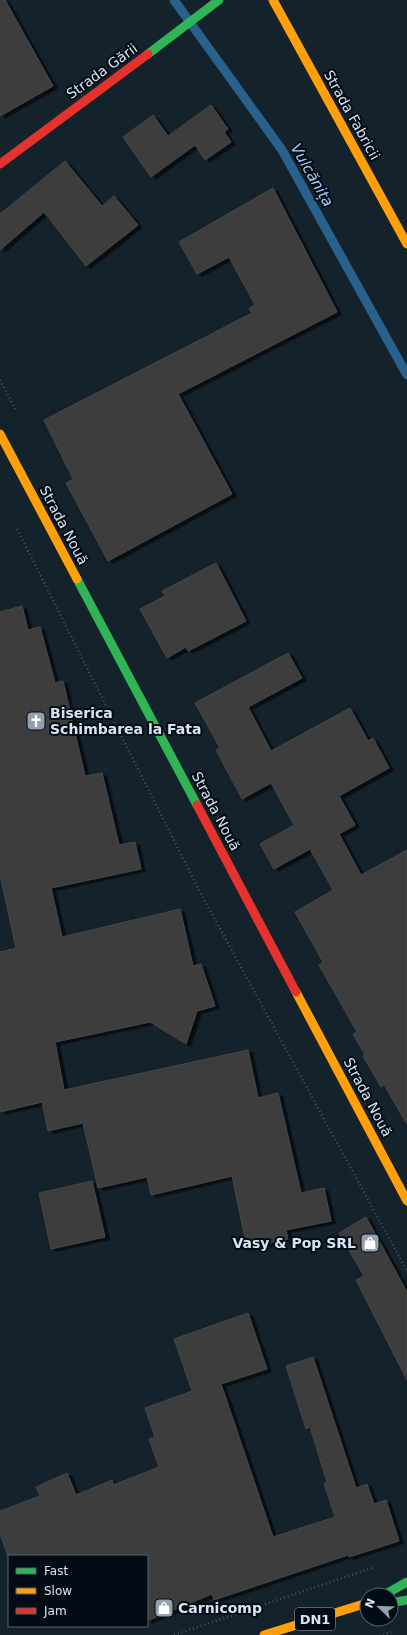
<svg xmlns="http://www.w3.org/2000/svg" width="407" height="1635" viewBox="0 0 407 1635" font-family="'DejaVu Sans',sans-serif">
<style>
.lines{fill:none;stroke-linecap:round;stroke-linejoin:round}
.stream{stroke:#28628c;stroke-width:9}
.building{fill:#3c3c3c;stroke:#464749;filter:url(#shadow)}
.path{stroke:#485157;stroke-width:2.5;stroke-dasharray:1 3;stroke-linecap:butt}
.fast{stroke:#30b455;stroke-width:9}
.slow{stroke:#ff9f0a;stroke-width:9}
.jam{stroke:#e5322d;stroke-width:9}
.labels{text-anchor:middle;dominant-baseline:central;stroke-width:4;stroke-linejoin:round;paint-order:stroke}
.shield{fill:#030b14;stroke:#97a4af;stroke-width:1}
.shield-label{font-size:13px;font-weight:bold;fill:#d6e5f2}
.street-label{font-size:14px;fill:#d6e5f2;stroke:#030b14}
.poi-label{font-size:14px;font-weight:bold;fill:#d6e5f2;stroke:#030b14;text-anchor:start}
.water-label{font-size:15px;font-style:italic;fill:#a0d0f9;stroke:#030b14}
</style>
<defs>
<filter id="shadow"><feDropShadow dx="4.5" dy="2.5" stdDeviation="0" flood-color="#0009"/></filter>
</defs>
<rect width="100%" height="100%" fill="#14222c"/>
<g class="lines">
<!-- stream -->
<path class="stream" d="M 174,0 L 282,150 L 407,375"/>
</g>
<!-- building -->
<g class="building">
<path d="M 0,0 L 5,0 L 53,86 L 0,116 Z"/>
<path d="M 211,105 L 228,129 L 224,132 L 231,142 L 205,160 L 195,145 L 151,177 L 123,137 L 153,115 L 168,136 Z"/>
<path d="M 65,161 L 102,206 L 114,196 L 138,225 L 86,266 L 44,212 L 0,250 L 0,214 Z"/>
<path d="M 273,188 L 337,312 L 178,394 L 232,494 L 108,561 L 66,483 L 73,479 L 44,420 L 252,313 L 249,308 L 255,305 L 229,257 L 197,274 L 179,242 Z"/>
<path d="M 216,563 L 246,621 L 188,651 L 186,647 L 167,658 L 140,609 L 165,596 L 162,591 Z"/>
<path d="M 22,606 L 28,630 L 40,627 L 55,683 L 63,681 L 85,776 L 102,773 L 119,845 L 135,842 L 141,869 L 51,888 L 62,937 L 180,909 L 193,966 L 201,964 L 215,1006 L 197,1011 L 186,1044 L 150,1022 L 55,1042 L 64,1090 L 248,1050 L 258,1098 L 278,1093 L 301,1193 L 324,1188 L 331,1221 L 286,1230 L 288,1239 L 247,1248 L 232,1176 L 151,1195 L 147,1177 L 98,1188 L 83,1123 L 48,1131 L 42,1102 L 0,1112 L 0,952 L 16,948 L 0,875 L 0,612 Z"/>
<path d="M 288,653 L 302,678 L 248,707 L 271,751 L 350,708 L 368,741 L 373,738 L 389,768 L 339,796 L 355,825 L 339,834 L 361,875 L 407,850 L 407,1124 L 384,1085 L 381,1087 L 363,1056 L 365,1055 L 353,1034 L 357,1032 L 319,965 L 323,962 L 295,912 L 333,890 L 310,849 L 274,869 L 260,844 L 294,825 L 271,783 L 242,799 L 216,750 L 220,748 L 195,703 Z"/>
<path d="M 92,1181 L 105,1237 L 51,1249 L 39,1193 Z"/>
<path d="M 366,1217 L 407,1292 L 407,1380 L 356,1280 L 364,1276 L 339,1233 Z"/>
<path d="M 248,1313 L 267,1369 L 221,1384 L 273,1537 L 335,1517 L 324,1483 L 327,1482 L 310,1427 L 306,1429 L 286,1366 L 313,1357 L 356,1488 L 367,1484 L 374,1504 L 386,1500 L 399,1541 L 349,1557 L 348,1555 L 214,1600 L 212,1594 L 147,1621 L 147,1556 L 8,1556 L 0,1534 L 0,1511 L 40,1496 L 36,1487 L 67,1473 L 76,1495 L 112,1480 L 113,1485 L 159,1467 L 149,1439 L 155,1437 L 145,1408 L 192,1391 L 174,1339 Z"/>
</g>
<g class="lines">
<!-- path -->
<g class="path">
<path d="M 0,380 L 17,412"/>
<path d="M 17,529 L 200,892 L 407,1271"/>
<path d="M 174,1635 L 372,1568"/>
<path d="M 383,1635 L 393,1631"/>
</g>
<!-- fast -->
<g class="fast">
<path d="M 148,54 L 219,0"/>
<path d="M 77,579 L 197,805"/>
<path d="M 384,1595 L 407,1582"/>
<path d="M 391,1603 L 407,1600"/>
</g>
<!-- slow -->
<g class="slow">
<path d="M 273,0 L 407,244"/>
<path d="M 0,434 L 77,579"/>
<path d="M 296,992 L 407,1201"/>
<path d="M 264,1635 L 367,1603"/>
</g>
<!-- jam -->
<g class="jam">
<path d="M 0,164 L 148,54"/>
<path d="M 197,805 L 296,992"/>
</g>
</g>
<!-- icons -->
<defs>
<symbol id="church-square" viewBox="-11 -11 22 22"><rect x="-9" y="-9" width="18" height="18" rx="4" fill="#92a1ad" stroke="#030b14"/><path d="M-1.2-6h2.4v3.5h3.3v2.4h-3.3V6h-2.4V-.1h-3.3v-2.4h3.3Z" fill="#fff"/></symbol>
<symbol id="shop-square" viewBox="-11 -11 22 22"><rect x="-9" y="-9" width="18" height="18" rx="4" fill="#92a1ad" stroke="#030b14"/><path d="M-5-2.5h2.3a2.7 3.5 0 0 1 5.4 0H5L5.5 6h-11ZM-1.5-2.5h3a1.5 2.3 0 0 0-3 0Z" fill="#fff"/></symbol>
</defs>
<g fill-rule="evenodd">
<use href="#church-square" x="25" y="710" width="22" height="22"/>
<use href="#shop-square" x="359" y="1232" width="22" height="22"/>
<use href="#shop-square" x="153" y="1597" width="22" height="22"/>
</g>
<g class="labels">
<!-- shield labels -->
<rect class="shield" x="295" y="1608" width="40" height="22" rx="3"/>
<g class="shield-label">
<text x="315" y="1619">DN1</text>
</g>
<!-- street labels -->
<g class="street-label">
<text transform="translate(102 71) rotate(-36)">Strada Gării</text>
<text transform="translate(352 115) rotate(61)">Strada Fabricii</text>
<text transform="translate(64 525) rotate(62)">Strada Nouă</text>
<text transform="translate(216 811) rotate(62)">Strada Nouă</text>
<text transform="translate(368 1097) rotate(62)">Strada Nouă</text>
</g>
<!-- poi labels -->
<g class="poi-label">
<text x="50" y="713">Biserica<tspan x="50" dy="16">Schimbarea la Fata</tspan></text>
<text x="356" y="1243" text-anchor="end">Vasy &amp; Pop SRL</text>
<text x="178" y="1608">Carnicomp</text>
</g>
<!-- water labels -->
<g class="water-label">
<text transform="translate(312 175) rotate(60)">Vulcănița</text>
</g>
</g>
<!-- legend -->
<rect x="8" y="1555" width="140" height="72" fill="#030b14" stroke="#57626d"/>
<rect x="16" y="1568" width="20" height="6" fill="#30b455" stroke="#57626d"/>
<text x="44" y="1575" font-size="12" fill="#d6e5f2">Fast</text>
<rect x="16" y="1588" width="20" height="6" fill="#ff9f0a" stroke="#57626d"/>
<text x="44" y="1595" font-size="12" fill="#d6e5f2">Slow</text>
<rect x="16" y="1608" width="20" height="6" fill="#e5322d" stroke="#57626d"/>
<text x="44" y="1615" font-size="12" fill="#d6e5f2">Jam</text>
<!-- north arrow -->
<g transform="translate(379 1607) rotate(293)"><circle r="19" fill="#030b14" stroke="#57626d"/>
<path d="M0-3L7 15L0 10L-7 15Z" fill="#92a1ad"/>
<text y="-6" font-size="11" font-weight="bold" text-anchor="middle" fill="#d6e5f2">N</text>
</g>
</svg>
